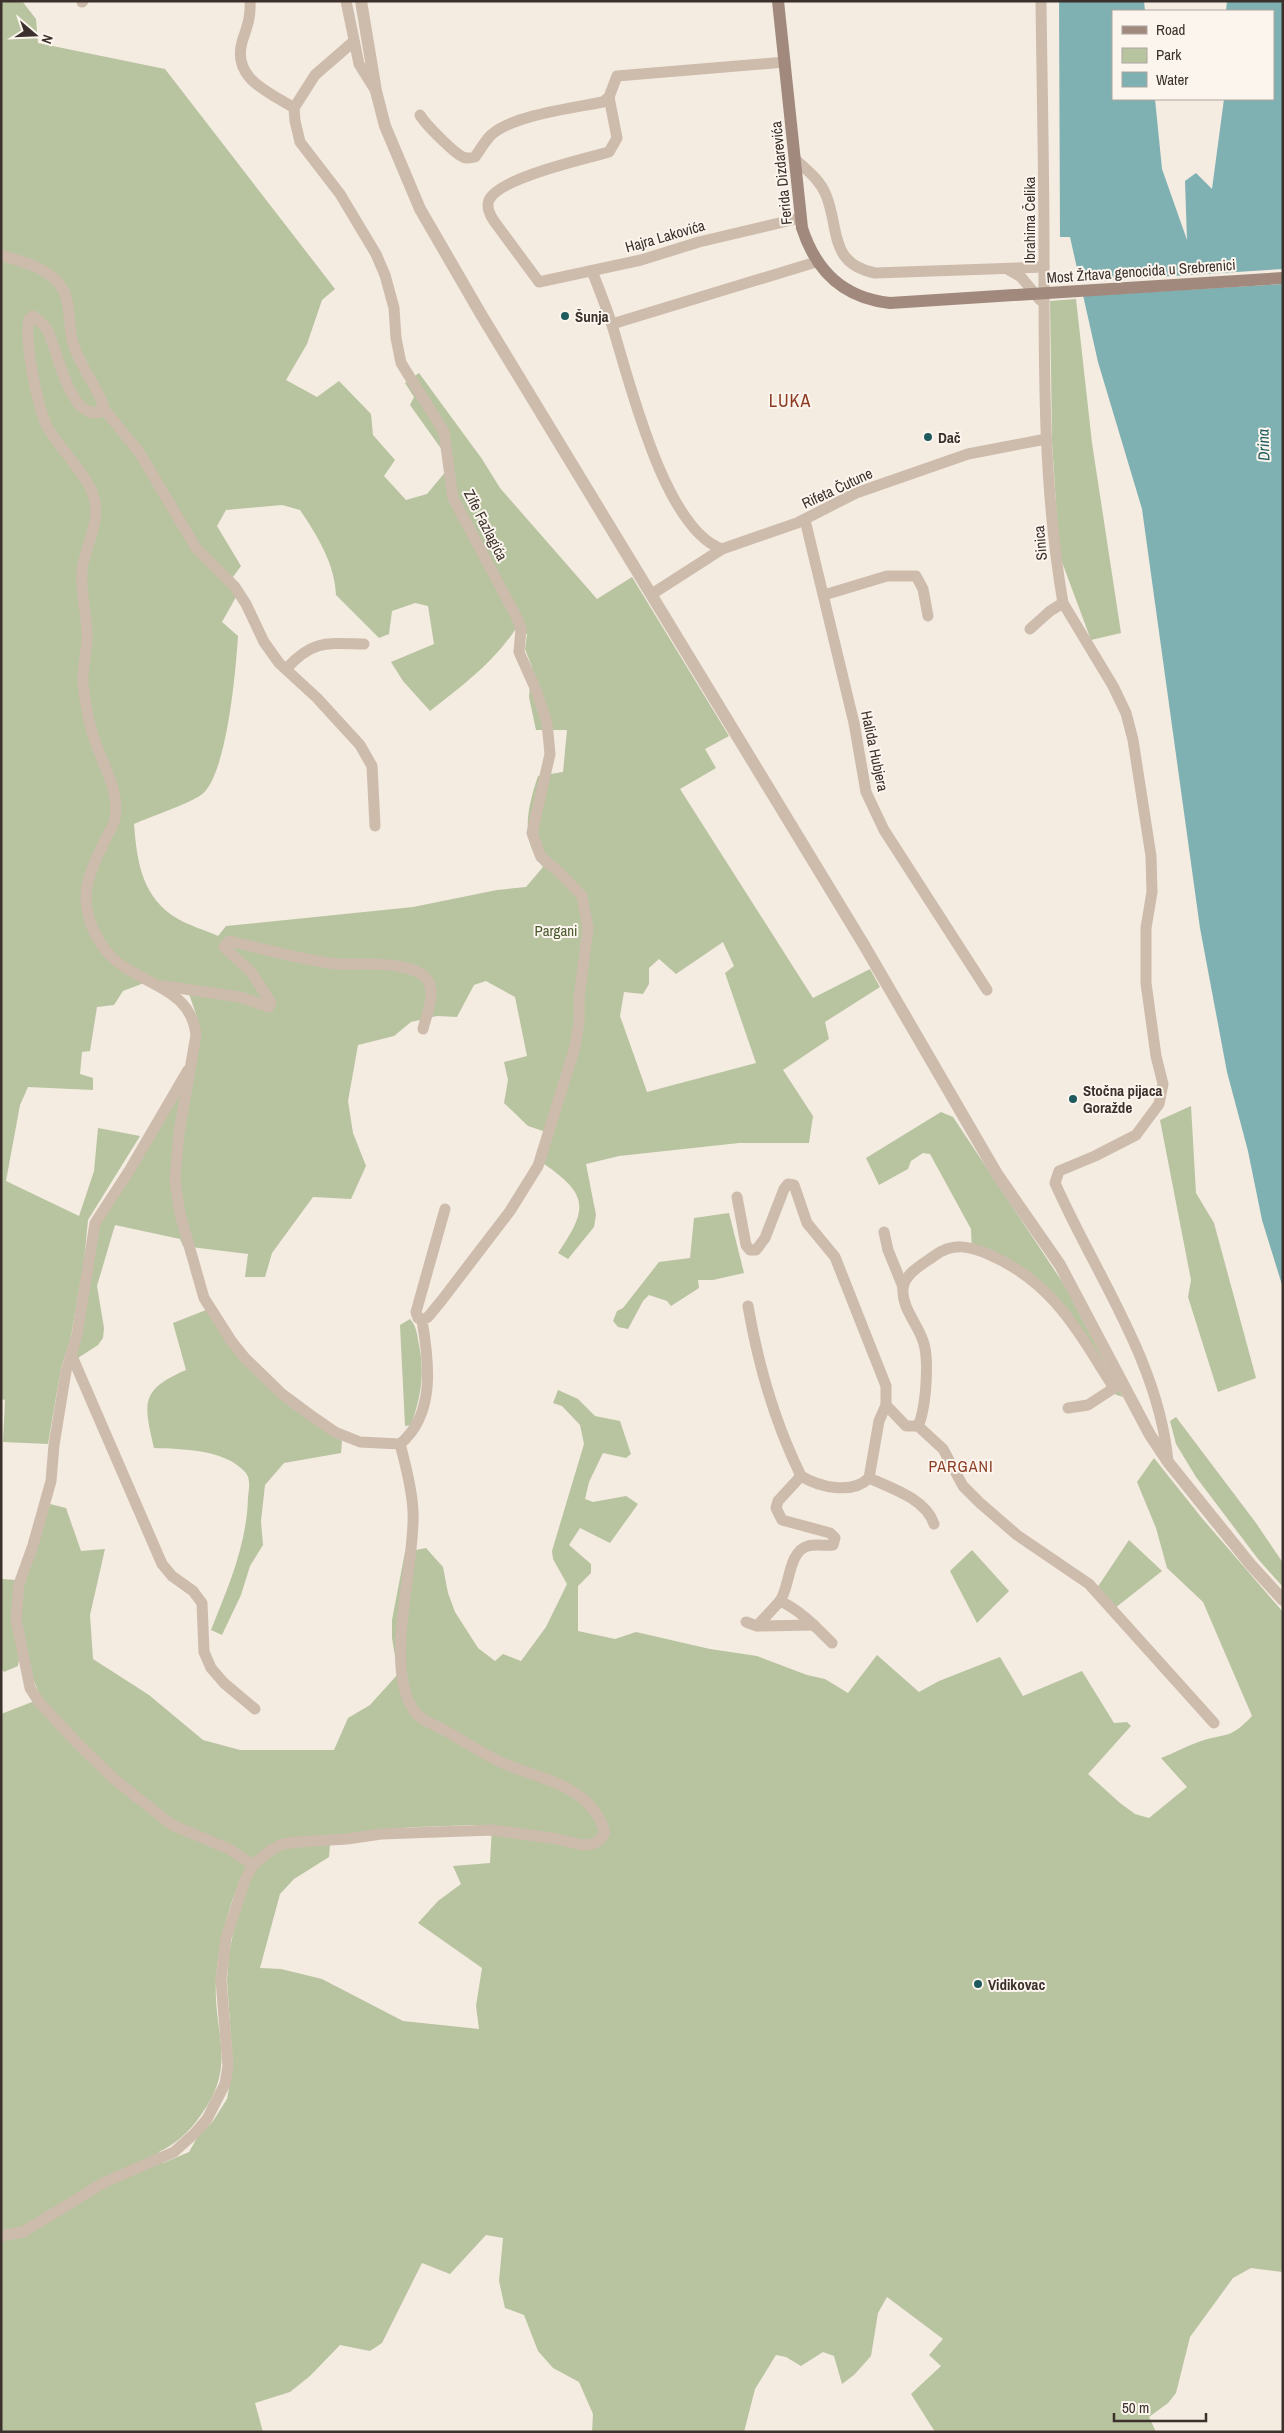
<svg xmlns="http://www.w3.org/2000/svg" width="1284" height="2433" viewBox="0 0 1284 2433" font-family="'Archivo Narrow',sans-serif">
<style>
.green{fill:#b8c4a0;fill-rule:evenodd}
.water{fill:#7fb0b2}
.pier{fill:#f4ebe1}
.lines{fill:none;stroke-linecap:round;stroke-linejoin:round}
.minor{stroke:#cdbbac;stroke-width:11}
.tertiary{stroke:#cdbbac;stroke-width:12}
.secondary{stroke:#a18a7d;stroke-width:12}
.poi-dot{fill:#1f5a5e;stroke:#fbf5ee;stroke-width:2}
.labels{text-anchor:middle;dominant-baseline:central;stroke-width:4;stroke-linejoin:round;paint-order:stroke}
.street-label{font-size:15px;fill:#3b302b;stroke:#fbf5ee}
.poi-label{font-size:15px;font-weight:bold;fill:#3b302b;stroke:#fbf5ee;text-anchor:start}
.park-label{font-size:15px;fill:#4a5a2e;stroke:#fbf5ee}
.water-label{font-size:16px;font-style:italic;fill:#1f5a5e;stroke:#fbf5ee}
.neighbourhood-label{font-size:16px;letter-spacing:1px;fill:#8c3b22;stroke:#fbf5ee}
.quarter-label{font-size:18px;letter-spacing:1px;fill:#8c3b22;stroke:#fbf5ee}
</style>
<rect width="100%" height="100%" fill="#f4ebe1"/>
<!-- green -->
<g class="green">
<path d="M 1,1 L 22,1 L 36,19 L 38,43 L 165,69 L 335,289 L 322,300 L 307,344 L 286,380 L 317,397 L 339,381 L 371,414 L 373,435 L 395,460 L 384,476 L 406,500 L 427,494 L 452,464 L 410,405 L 414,397 L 405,383 L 419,373 L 482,459 L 500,488 L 597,599 L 632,577 L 729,736 L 705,749 L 716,768 L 680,789 L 813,998 L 870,969 L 880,987 L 825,1022 L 829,1039 L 783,1070 L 813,1116 L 809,1143 L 739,1143 L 619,1156 L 586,1164 L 596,1215 L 594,1227 L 568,1259 L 558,1253 C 588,1209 589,1195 544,1164 L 543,1131 L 528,1126 L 504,1103 L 508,1080 L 504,1062 L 527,1056 L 515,997 L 486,981 L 474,985 L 457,1017 L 437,1016 L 411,1022 L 394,1036 L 358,1045 L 348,1101 L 353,1133 L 366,1166 L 351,1199 L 313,1197 L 272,1253 L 265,1277 L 245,1277 L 248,1254 L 183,1246 L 180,1239 L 115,1225 L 97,1286 L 104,1328 L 103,1338 L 98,1345 L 78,1358 L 76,1353 L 98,1228 L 199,1045 C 201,1018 194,1012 187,987 L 160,981 L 144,983 L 123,991 L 114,1005 L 97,1007 L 90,1051 L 82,1052 L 80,1074 L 93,1078 L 93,1090 L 28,1087 L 20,1105 L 6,1181 L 79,1216 L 94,1171 L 98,1128 L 140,1136 L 88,1220 L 84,1261 L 71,1337 L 61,1368 L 48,1444 L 3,1442 L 5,1400 L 1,1399 ZM 282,505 L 300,510 C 317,535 335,564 336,595 L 379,638 L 389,634 L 392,611 L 415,603 L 428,606 L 434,644 L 391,662 L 403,681 L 430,711 C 461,687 493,663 515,630 L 527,634 L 525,649 L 532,667 L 529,697 L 536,730 L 567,730 L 563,772 L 538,776 C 528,806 519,840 543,867 L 526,887 L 497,890 L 413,907 L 226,926 L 218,936 C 205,930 190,926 178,919 C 142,898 137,862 134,824 C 152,816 186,805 201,795 C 227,777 236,668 238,636 L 222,622 L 241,588 L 233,577 L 241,566 L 217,526 L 226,510 ZM 723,942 L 734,966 L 725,973 L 756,1063 L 647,1092 L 620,1016 L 624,992 L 643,994 L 649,984 L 649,968 L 659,959 L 676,974 Z"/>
<path d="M 1076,299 L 1092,443 L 1121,633 L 1091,640 L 1059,554 L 1052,440 L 1050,301 Z"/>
<path d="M 1191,1106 L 1196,1193 L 1214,1223 L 1256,1378 L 1218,1392 L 1188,1297 L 1191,1280 L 1160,1120 Z"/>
<path d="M 941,1112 L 953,1117 L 1065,1286 L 1123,1397 L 1114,1394 C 1087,1352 1062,1305 1019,1276 C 1005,1266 988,1259 972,1251 L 971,1229 L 930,1154 L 923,1153 L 911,1161 L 908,1169 L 879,1185 L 866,1158 Z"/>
<path d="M 729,1213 L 744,1273 L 713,1280 L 698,1280 L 699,1288 L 671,1306 L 667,1301 L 649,1295 L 643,1301 L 628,1329 L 618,1327 L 613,1321 L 617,1311 L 623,1308 L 659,1262 L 690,1258 L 694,1218 Z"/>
<path d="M 206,1310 L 279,1396 L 342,1441 L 341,1453 L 284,1463 L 265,1485 L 261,1521 L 263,1545 L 250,1566 L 241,1595 L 222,1635 L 211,1630 C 228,1587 247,1545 248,1497 C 249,1489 251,1478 245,1472 C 225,1449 181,1449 154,1448 C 144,1404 139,1390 186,1370 L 173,1323 Z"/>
<path d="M 410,1319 C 417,1327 417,1335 419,1345 C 425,1375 421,1396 411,1425 L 405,1426 L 400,1325 Z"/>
<path d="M 558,1390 L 578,1399 L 595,1416 L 620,1421 L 631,1454 L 626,1458 L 603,1453 L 589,1482 L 585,1499 L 593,1502 L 626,1496 L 638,1504 L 610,1543 L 580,1528 L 569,1545 L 591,1564 L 591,1573 L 578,1586 L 578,1631 L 615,1639 L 636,1632 L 710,1649 L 757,1656 L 807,1675 L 825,1679 L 848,1693 L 877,1655 L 919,1692 L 939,1681 L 1000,1657 L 1023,1696 L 1082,1671 L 1114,1723 L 1127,1722 L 1131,1726 L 1088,1774 L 1120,1803 L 1135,1814 L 1149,1818 L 1187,1787 L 1161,1758 C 1174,1753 1187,1746 1201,1741 C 1229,1732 1229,1740 1252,1716 L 1203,1602 L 1167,1568 L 1156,1528 L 1137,1482 L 1154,1458 L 1201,1517 L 1283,1612 L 1283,2272 L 1251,2268 L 1233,2278 L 1190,2337 L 1176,2393 L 1168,2403 L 1149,2417 L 1156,2432 L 935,2432 L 911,2394 L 941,2366 L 929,2355 L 943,2339 L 887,2297 L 878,2313 L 871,2356 L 854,2375 L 842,2384 L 834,2356 L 823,2352 L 801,2366 L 786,2357 L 776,2355 L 755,2389 L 744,2432 L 592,2432 L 593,2414 L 579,2382 L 553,2368 L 538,2351 L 524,2315 L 505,2308 L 499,2281 L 503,2238 L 486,2235 L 450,2274 L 422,2263 L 382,2343 L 370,2351 L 340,2345 L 310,2376 L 290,2392 L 255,2403 L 263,2432 L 1,2432 L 1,1714 L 32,1702 L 40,1695 C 24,1662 16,1622 24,1585 C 26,1574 32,1563 36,1552 C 41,1536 45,1520 50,1504 L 66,1508 L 81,1551 L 105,1549 L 90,1615 L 93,1659 L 149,1695 L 203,1740 L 240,1750 L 334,1750 L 348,1718 L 370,1705 L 398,1674 L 392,1638 L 392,1620 L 405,1552 L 426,1548 L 443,1567 L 448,1593 L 455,1612 L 478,1648 L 495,1661 L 503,1654 L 521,1661 L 546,1627 L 567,1584 L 553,1559 L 552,1551 L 584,1444 L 580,1425 L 562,1406 L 553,1403 ZM 470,1825 L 492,1826 L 490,1863 L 453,1866 L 461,1884 L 438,1901 L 418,1923 L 482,1968 L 476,2006 L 479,2029 L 403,2021 L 322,1979 L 281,1969 L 260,1968 L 280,1894 L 294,1879 L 329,1857 L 330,1844 C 373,1824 424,1828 470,1825 ZM 242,1876 L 250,1880 L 236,1918 L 229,1954 L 227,1981 L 233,2066 L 227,2099 L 213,2121 L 198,2136 L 189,2152 L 163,2163 L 159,2152 C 176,2144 190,2131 201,2115 C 238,2065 213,2034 216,1980 C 218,1946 228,1907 242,1876 Z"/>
<path d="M 1176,1417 L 1256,1523 L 1283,1563 L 1283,1587 L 1258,1559 L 1196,1477 L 1176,1444 L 1170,1421 Z"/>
<path d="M 1129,1540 L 1162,1571 L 1110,1612 L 1093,1594 Z"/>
<path d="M 972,1550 L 1009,1591 L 977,1623 L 950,1571 Z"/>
<path d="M 2,1579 L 16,1580 L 19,1660 L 18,1666 L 4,1672 L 1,1668 Z"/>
</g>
<!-- water -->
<path class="water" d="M 1059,1 L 1144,1 L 1145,11 L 1113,11 L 1113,99 L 1155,99 L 1162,169 L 1187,240 L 1185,181 L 1196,173 L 1212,189 L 1224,99 L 1273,99 L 1273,11 L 1226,11 L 1227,1 L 1283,1 L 1283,1288 L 1262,1220 L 1248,1151 L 1227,1072 L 1200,928 L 1142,509 L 1098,362 L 1070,237 L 1060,237 Z"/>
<!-- pier -->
<path class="pier" d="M 1283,269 L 1283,284 L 1081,296 L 1078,282 Z"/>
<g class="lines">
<!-- minor -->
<g class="minor">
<path d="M 250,1 C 251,17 247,27 242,42 C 232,79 269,92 294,108"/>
<path d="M 346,1 L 359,64 L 376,91"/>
<path d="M 82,2 L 83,1"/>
<path d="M 609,97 L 617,138 L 609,152 C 584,159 499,178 489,200 C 486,207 490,215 494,221 L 539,282 L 641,260 L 699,242 L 800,218"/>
<path d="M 420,115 C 425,124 454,153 463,157 C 467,159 471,158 475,157 C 480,150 485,141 491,135 C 513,115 573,108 603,102 L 609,97 L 617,76 L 785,62"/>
<path d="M 796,160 C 808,171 820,180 826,195 C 840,229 828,263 875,273 L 1044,267"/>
<path d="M 1,255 C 25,263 58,269 66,297 C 71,312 68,330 74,346 C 81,367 95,384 103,404 L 100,412 C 69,421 57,347 47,329 C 44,324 38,320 33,316 L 29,319 C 24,340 37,404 46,424 C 57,447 91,477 95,502 C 99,523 87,544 83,564 C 79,587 86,609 87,632 C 88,649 82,666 83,683 C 85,701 88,721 94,738 C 102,765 120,789 115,818 C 114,824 110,831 107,836 C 97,858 82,882 87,908 C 89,924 98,942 109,954 C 136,985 191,985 196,1035 L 179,1133 L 175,1179 L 180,1214 L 204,1298 L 232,1342 L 245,1358 L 282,1394 L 309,1414 L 335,1432 L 360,1442 L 400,1444 C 436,1414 429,1362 422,1320 L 428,1317 L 442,1300 L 510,1211 L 538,1166 L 575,1047 L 579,1022 L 579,998 L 588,928 L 582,896 L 560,873 L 541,857 L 532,833 L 550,754 L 547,723 L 536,690 L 519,652 L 521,629 L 517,618 L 453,498 L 444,432 L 401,363 L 396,338 L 394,308 L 385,275 L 376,254 L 340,194 L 300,142 L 295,121 L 294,108 L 315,75 L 353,42"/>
<path d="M 1009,270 L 1021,277 L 1040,300"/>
<path d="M 592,271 C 599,289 606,306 612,325 C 629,379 664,529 722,549"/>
<path d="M 612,324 L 816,262"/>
<path d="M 103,408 L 139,452 L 196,548 L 235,587 L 246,604 L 264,642 L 279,663 L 317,698 L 360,745 L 372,766 L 375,826"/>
<path d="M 805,520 L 854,723 L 866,792 L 884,830 L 987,990"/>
<path d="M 652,594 L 722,549 L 797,523 L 856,493 L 968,454 L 1046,439"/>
<path d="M 824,595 L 887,576 L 916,576 L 923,589 L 928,616"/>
<path d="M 1063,603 L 1113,686 L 1126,713 L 1133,740 L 1151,856 L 1152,892 L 1146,928 L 1146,983 L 1156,1056 L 1163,1084 L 1159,1104 L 1136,1135 L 1095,1156 L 1059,1171 L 1055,1183 C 1095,1274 1159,1361 1168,1462"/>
<path d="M 1030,629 L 1050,611 L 1063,603 C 1043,487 1044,369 1044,252 C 1044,168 1042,85 1041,1"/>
<path d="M 286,669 C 312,640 326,643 364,644"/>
<path d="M 164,986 L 240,997 L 269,1007 L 271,1003 L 252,973 L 224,947 L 229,941 C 261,948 306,961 338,964 C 359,965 381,962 402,967 C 412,969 423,972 428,981 C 436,994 426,1016 423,1029"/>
<path d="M 737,1197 L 746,1245 L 750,1250 L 756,1250 L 765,1238 L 784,1189 L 788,1184 L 794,1185 L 807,1223 L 835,1257 L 886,1386 L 886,1405 L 879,1421 L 869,1478 C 852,1495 819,1487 801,1476 L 778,1501 L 776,1508 L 782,1520 L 830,1533 L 835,1538 L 833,1545 C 825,1546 816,1544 808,1546 C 788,1551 790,1587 780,1601 C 800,1610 816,1627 832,1643"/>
<path d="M 884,1232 L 888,1250 L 903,1287"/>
<path d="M 748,1306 C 758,1364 775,1423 801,1476"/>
<path d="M 422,1320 L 418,1318 L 416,1312 L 445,1209"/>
<path d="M 71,1354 L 162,1564 L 172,1576 L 193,1591 L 202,1603 L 204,1652 L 211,1668 L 224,1683 L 255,1709"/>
<path d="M 886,1405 L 906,1426 L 918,1426 C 926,1409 929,1362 924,1344 C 919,1325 901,1308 903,1288 C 905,1273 923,1264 934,1256 C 953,1242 970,1246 990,1255 C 1054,1283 1078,1332 1114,1388 L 1123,1384"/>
<path d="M 1068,1408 L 1088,1405 L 1114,1388"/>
<path d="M 918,1426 L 943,1449 L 963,1486 L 980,1503 L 1017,1535 L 1089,1584 L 1214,1723"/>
<path d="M 869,1478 C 891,1488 926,1499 934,1524"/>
<path d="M 746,1622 L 757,1626 L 814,1625"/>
<path d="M 757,1626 L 780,1601"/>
<path d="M 253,1865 L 271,1850 L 283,1844 L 298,1842 L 347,1839 L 381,1834 L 493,1830 L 558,1839 L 582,1845 L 593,1844 L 600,1840 L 605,1832 C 589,1784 544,1781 503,1763 C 483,1754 463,1741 444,1730 C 436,1725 420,1720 415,1712 C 382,1668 416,1565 413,1511 C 412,1489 406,1466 400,1444"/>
<path d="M 1,2236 L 23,2232 L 103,2183 L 174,2152 L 194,2134 L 207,2119 L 225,2084 L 228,2066 L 221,1980 L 226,1938 L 245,1880 L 253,1865 L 229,1849 L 172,1825 L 114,1779 L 77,1743 L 39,1702 L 30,1688 L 16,1619 L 19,1584 L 33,1545 L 51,1481 L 54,1445 L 66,1371 L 77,1335 L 95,1223 L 129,1171 L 188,1070"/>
</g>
<!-- tertiary -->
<path class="tertiary" d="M 361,1 L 376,91 L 385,126 L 420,209 L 482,316 L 864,945 L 997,1174 L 1060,1265 L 1150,1435 L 1168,1462 L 1251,1565 L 1283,1600"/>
<!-- secondary -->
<path class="secondary" d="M 778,1 L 802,228 C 816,271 843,298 890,303 L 1283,278"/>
</g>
<!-- markers -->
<g class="poi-dot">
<circle cx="565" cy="316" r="5"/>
<circle cx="928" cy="437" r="5"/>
<circle cx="1073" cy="1099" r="5"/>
<circle cx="978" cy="1984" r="5"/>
</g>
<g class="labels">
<!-- street labels -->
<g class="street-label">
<text transform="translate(781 173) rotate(-96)">Ferida Dizdarevića</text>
<text transform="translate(1029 220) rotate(-90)">Ibrahima Čelika</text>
<text transform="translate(665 236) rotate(-16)">Hajra Lakovića</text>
<text transform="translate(1141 271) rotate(-4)">Most Žrtava genocida u Srebrenici</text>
<text transform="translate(837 488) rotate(-25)">Rifeta Čutune</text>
<text transform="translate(486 525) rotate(63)">Zife Fazlagića</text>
<text transform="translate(1040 543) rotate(-95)">Sinica</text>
<text transform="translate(875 751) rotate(78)">Halida Hubjera</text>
</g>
<!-- poi labels -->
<g class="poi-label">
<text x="575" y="316">Šunja</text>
<text x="938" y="437">Dač</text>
<text x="1083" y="1090">Stočna pijaca<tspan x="1083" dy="17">Goražde</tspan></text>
<text x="988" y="1984">Vidikovac</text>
</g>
<!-- park labels -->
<g class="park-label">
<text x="556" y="930">Pargani</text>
</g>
<!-- water labels -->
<g class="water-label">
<text transform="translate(1263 445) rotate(-92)">Drina</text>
</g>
<!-- neighbourhood labels -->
<g class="neighbourhood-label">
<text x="961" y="1466">PARGANI</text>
</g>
<!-- quarter labels -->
<g class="quarter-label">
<text x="790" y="400">LUKA</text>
</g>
</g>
<!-- border -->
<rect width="1284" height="2433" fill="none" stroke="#3b302b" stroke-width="5"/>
<!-- legend -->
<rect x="1112" y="10" width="162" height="90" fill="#fbf5ee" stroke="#aea6a0"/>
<rect x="1122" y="26" width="25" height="8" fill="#a18a7d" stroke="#aea6a0"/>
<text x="1156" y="35" font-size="15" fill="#3b302b">Road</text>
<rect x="1122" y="48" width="25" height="15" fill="#b8c4a0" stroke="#aea6a0"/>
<text x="1156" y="60" font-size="15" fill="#3b302b">Park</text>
<rect x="1122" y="72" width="25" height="15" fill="#7fb0b2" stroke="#aea6a0"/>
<text x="1156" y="85" font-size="15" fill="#3b302b">Water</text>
<!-- north arrow -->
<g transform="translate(35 35) rotate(109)" stroke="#fbf5ee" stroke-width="4" paint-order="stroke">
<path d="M0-4L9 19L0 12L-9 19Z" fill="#3b302b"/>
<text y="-8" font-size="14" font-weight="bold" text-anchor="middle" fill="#3b302b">N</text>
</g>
<!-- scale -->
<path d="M1114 2413v8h92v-8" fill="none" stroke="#3b302b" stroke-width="2.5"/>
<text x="1122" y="2413" font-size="15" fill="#3b302b" stroke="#fbf5ee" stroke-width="4" paint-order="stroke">50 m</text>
</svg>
